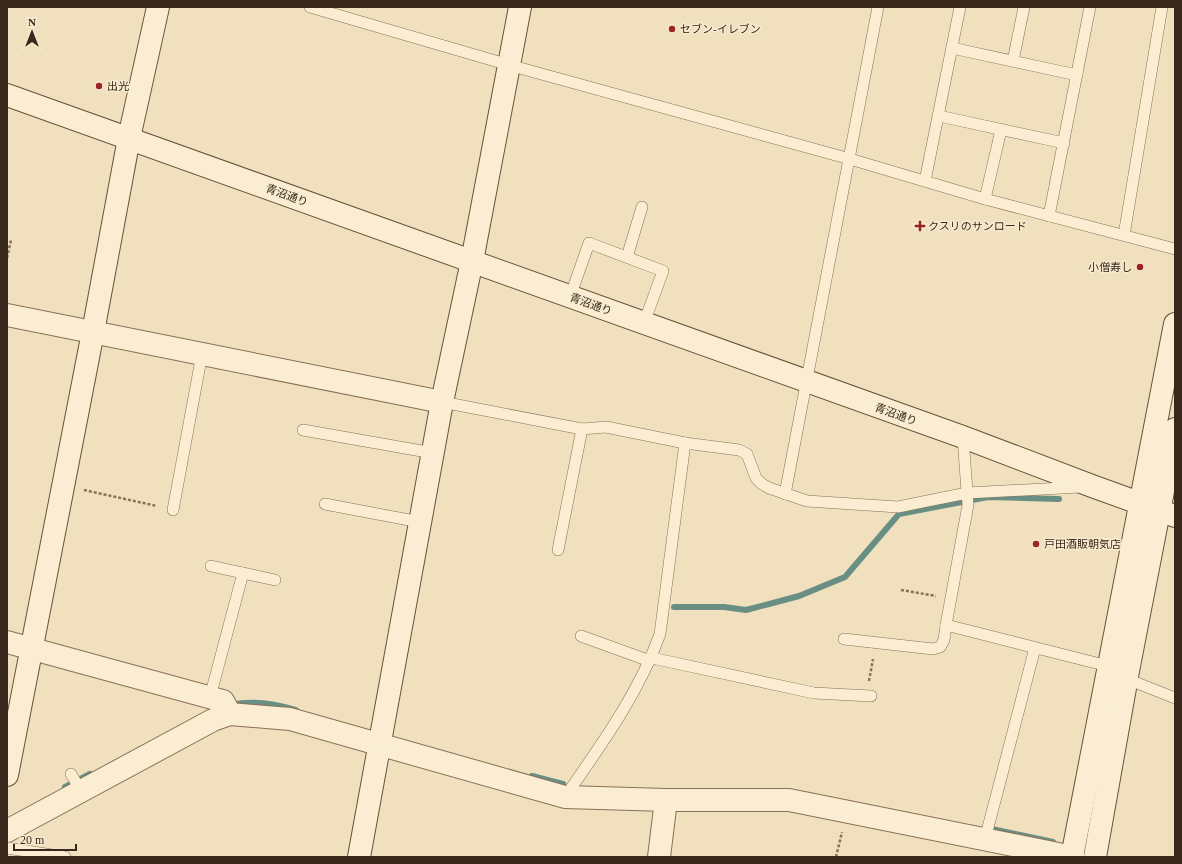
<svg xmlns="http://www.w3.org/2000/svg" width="1182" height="864" viewBox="0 0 1182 864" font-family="'Times New Roman','Noto Sans JP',serif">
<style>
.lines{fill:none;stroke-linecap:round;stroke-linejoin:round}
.stream{stroke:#698f85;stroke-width:6}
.lane-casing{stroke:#897056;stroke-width:12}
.street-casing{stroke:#897056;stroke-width:24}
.secondary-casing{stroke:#6a5139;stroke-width:24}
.path{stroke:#897056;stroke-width:2.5;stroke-dasharray:3 2;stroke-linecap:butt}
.lane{stroke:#faedd2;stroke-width:11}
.street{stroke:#faedd2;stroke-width:22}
.secondary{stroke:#faedd2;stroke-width:22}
.poi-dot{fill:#9a2326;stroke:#f7eace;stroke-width:1.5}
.labels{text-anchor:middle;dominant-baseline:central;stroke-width:3;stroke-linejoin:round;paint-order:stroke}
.poi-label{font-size:11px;fill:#37281b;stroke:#f7eace;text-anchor:start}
.street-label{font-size:11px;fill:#37281b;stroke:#f7eace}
</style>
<rect width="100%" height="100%" fill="#f0e0be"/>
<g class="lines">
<!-- stream -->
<g class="stream">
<path d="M 674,607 L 724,607 L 746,610 L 799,596 L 845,577 L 899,514 L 988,497 L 1059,499"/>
<path d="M 231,705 C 252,700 276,704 296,710"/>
<path d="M 532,776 L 563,784"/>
<path d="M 65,787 L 90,774"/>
<path d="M 987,828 L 1053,842"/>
</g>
<defs>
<g id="lane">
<path d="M 310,7 L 509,65 L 850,159 L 985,199 L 1175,249"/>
<path d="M 952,48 L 1077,75"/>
<path d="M 1013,61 L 1024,7"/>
<path d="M 939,116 L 1064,143"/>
<path d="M 925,181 L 960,7"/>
<path d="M 985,199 L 1001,130"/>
<path d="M 1049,216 L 1090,7"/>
<path d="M 1124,235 L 1162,7"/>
<path d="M 627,257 L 642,207"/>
<path d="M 570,297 L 589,243 L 663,271 L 644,323"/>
<path d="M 442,402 L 582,429 L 606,427 L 685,443 L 660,634 C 639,693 601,745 565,797"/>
<path d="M 303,430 L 433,453"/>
<path d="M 963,437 L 968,505 L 946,625 L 1112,667"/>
<path d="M 685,443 L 739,450 L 747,454 L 756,478 L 762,484 L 769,488 L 807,501 L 898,507 L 967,493 L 1080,487"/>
<path d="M 785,494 L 878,7"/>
<path d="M 325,504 L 420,522"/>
<path d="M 173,510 L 202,354"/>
<path d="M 558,550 L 582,429"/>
<path d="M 211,566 L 275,580"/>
<path d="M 581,636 L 650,661"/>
<path d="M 844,639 L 933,649 L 940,647 L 944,640 L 946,625"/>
<path d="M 652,658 L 814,693 L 871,696"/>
<path d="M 1127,679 L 1175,698"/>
<path d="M 210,697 L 243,573"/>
<path d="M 71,774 L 81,791"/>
<path d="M 985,839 L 1035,648"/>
<path d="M 7,848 L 65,857"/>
</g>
<g id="street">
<path d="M 7,315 L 442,402"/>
<path d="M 7,642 L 223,701 L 230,714 L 290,719 L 565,797 L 666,800 L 789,800 L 1073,857"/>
<path d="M 7,831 L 213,720 L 230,714"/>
<path d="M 659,857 L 666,800"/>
</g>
<g id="secondary">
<path d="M 7,95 L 963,437 L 1092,486 L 1175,516"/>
<path d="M 7,775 L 93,332 L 129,138 L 158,7"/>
<path d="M 359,857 L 442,402 L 472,261 L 520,7"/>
<path d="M 1072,857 L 1175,324"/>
<path d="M 1095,857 L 1128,671 L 1175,429"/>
</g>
</defs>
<!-- lane casing -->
<use href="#lane" class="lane-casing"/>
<!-- street casing -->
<use href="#street" class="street-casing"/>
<!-- secondary casing -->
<use href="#secondary" class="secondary-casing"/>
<!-- path -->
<g class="path">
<path d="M 7,258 L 11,240"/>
<path d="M 84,490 L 157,506"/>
<path d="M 901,590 L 936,596"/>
<path d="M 869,681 L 873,659"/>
<path d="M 836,857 L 842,832"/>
</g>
<!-- lane -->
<use href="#lane" class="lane"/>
<!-- street -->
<use href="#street" class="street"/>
<!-- secondary -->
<use href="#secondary" class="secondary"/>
</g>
<!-- markers -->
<g class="poi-dot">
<circle cx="672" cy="29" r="4"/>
<circle cx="99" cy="86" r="4"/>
<path d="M918 220h4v4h4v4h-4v4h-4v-4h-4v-4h4z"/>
<circle cx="1140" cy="267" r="4"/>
<circle cx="1036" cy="544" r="4"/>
</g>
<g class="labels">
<!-- poi labels -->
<g class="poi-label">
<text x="680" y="29">セブン-イレブン</text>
<text x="107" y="86">出光</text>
<text x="928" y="226">クスリのサンロード</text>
<text x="1132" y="267" text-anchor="end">小僧寿し</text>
<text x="1044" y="544">戸田酒販朝気店</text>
</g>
<!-- street labels -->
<g class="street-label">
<text transform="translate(287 195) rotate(20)">青沼通り</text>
<text transform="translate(591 304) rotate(20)">青沼通り</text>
<text transform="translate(896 414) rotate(20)">青沼通り</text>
</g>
</g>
<!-- border -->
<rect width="1182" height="864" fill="none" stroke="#37281b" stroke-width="16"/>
<!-- north arrow -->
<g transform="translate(32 32)" stroke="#f7eace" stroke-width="3" paint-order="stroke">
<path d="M0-3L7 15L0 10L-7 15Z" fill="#37281b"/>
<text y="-6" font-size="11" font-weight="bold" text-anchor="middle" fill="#37281b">N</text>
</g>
<!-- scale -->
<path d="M14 844v6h62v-6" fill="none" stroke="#37281b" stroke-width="2"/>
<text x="20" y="844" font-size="12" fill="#37281b" stroke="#f7eace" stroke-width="3" paint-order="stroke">20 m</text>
</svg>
